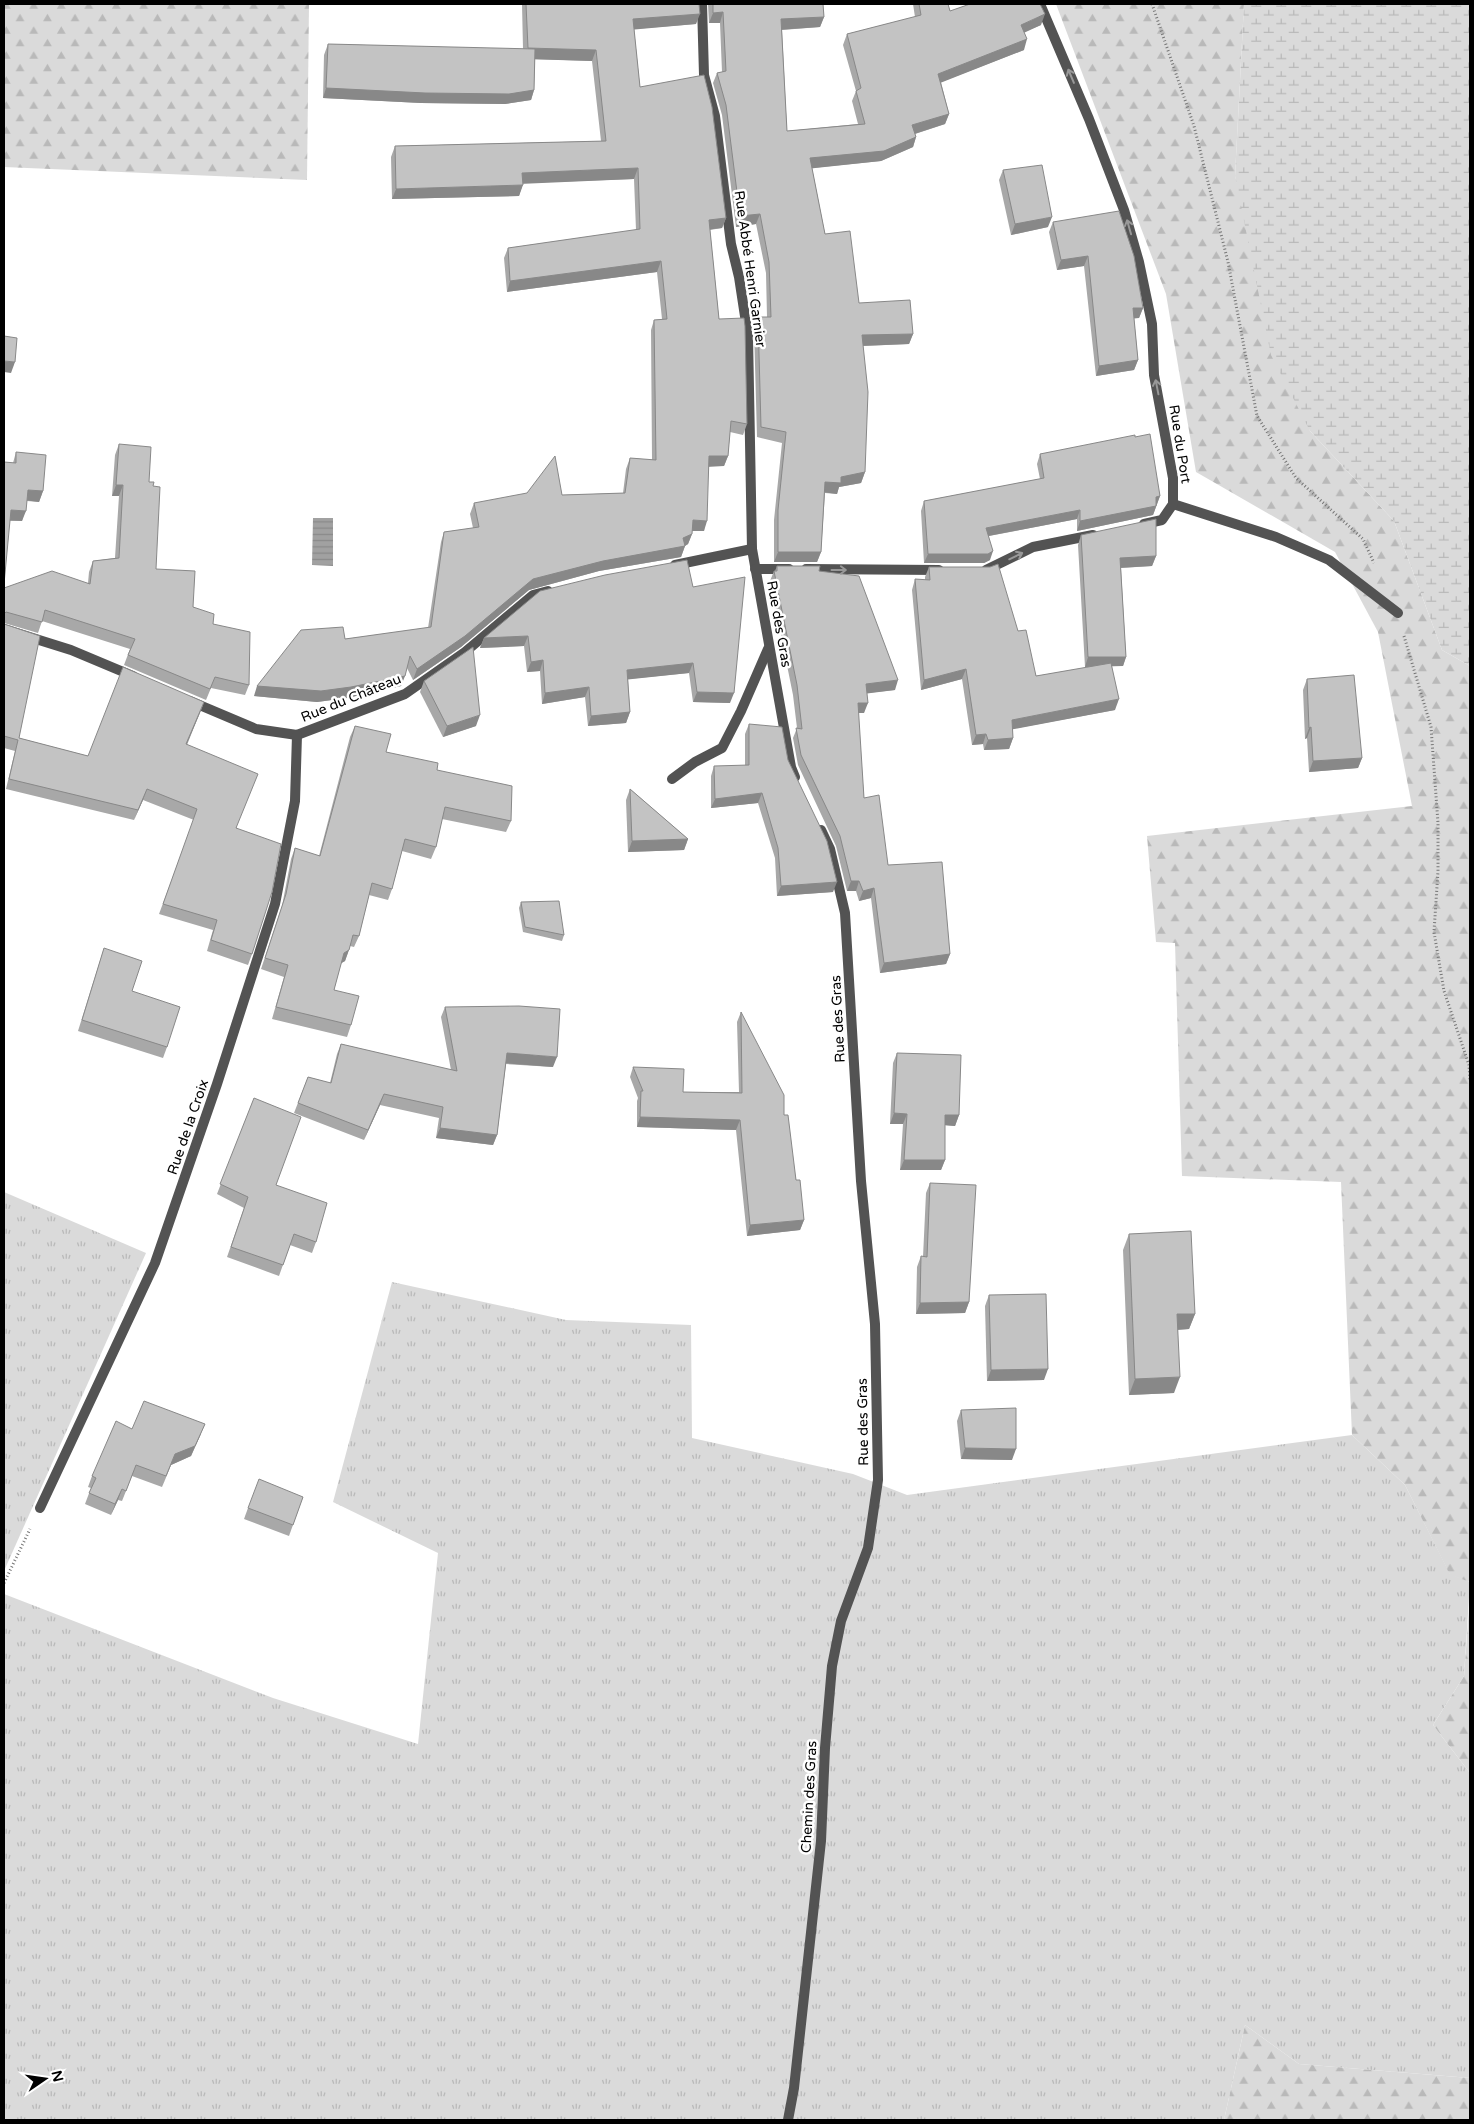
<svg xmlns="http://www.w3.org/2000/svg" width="1474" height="2124" viewBox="0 0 1474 2124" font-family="'Varela Round',sans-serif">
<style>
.grass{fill:url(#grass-tufts)}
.forest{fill:url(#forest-firs)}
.wetland{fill:url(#wetland-marsh)}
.water{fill:url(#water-rules)}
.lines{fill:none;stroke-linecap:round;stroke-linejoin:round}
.path{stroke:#757575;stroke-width:3;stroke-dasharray:1 2.5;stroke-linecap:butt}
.service{stroke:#535353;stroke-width:10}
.minor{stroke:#535353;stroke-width:10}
.wall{fill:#a8a8a8}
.shaded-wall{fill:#888}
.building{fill:#c3c3c3;stroke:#888}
.oneway{stroke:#989898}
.labels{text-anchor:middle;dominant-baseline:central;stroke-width:5;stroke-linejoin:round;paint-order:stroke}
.street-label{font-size:14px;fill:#000;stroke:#fff}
</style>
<defs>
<pattern id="grass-tufts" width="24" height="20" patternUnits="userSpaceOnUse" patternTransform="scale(1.25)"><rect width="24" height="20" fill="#dadada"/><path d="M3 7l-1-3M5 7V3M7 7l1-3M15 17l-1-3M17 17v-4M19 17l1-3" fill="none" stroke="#b9b9b9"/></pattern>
<pattern id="forest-firs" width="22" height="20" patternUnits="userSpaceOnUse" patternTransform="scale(1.25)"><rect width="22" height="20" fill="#dadada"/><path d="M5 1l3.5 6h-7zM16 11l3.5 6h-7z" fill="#b9b9b9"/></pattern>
<pattern id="wetland-marsh" width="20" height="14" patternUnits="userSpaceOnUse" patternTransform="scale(1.25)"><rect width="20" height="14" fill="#dadada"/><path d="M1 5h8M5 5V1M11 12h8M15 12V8" fill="none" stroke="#b9b9b9"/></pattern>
<pattern id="water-rules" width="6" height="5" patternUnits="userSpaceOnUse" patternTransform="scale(1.25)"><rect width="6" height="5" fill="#a1a1a1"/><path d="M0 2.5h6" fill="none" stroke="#898989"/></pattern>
</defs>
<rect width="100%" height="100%" fill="#fff"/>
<!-- grass -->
<g class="grass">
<path d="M 4,1192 L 146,1253 L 4,1571 Z"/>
<path d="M 392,1282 L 566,1320 L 691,1325 L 692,1438 L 853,1474 L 907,1495 L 1352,1435 L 1405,1485 L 1450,1574 L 1470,1582 L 1464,1676 L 1433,1725 L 1470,1773 L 1470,2078 L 1299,2064 L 1245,2025 L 1224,2120 L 4,2120 L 4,1594 L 273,1698 L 418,1744 L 438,1553 L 333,1502 Z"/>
</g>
<!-- forest -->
<g class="forest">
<path d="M 4,4 L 309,4 L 307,180 L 4,167 Z"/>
<path d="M 1056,4 L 1244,4 L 1235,176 L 1310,431 L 1394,521 L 1442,650 L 1470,666 L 1470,1582 L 1450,1575 L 1405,1485 L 1352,1435 L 1341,1182 L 1182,1176 L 1175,943 L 1156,942 L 1147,836 L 1412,806 L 1378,632 L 1335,552 L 1196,472 L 1166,294 Z"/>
<path d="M 1470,1594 L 1470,1773 L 1433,1725 L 1464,1676 Z"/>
<path d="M 1245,2025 L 1299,2064 L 1470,2078 L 1470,2120 L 1224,2120 Z"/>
</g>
<!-- wetland -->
<path class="wetland" d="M 1244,4 L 1470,4 L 1470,666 L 1442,650 L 1394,521 L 1310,431 L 1271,355 L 1235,176 Z"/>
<!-- water -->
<path class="water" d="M 313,518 L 333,518 L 333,566 L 312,565 Z"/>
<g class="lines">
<!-- path -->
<g class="path">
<path d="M 1152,4 L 1194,126 L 1228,262 L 1257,416 L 1296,478 L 1363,539 L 1374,563"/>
<path d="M 1404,636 L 1431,727 L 1438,823 L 1438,871 L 1434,932 L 1444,991 L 1469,1065 L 1470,1080"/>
<path d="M 4,1583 L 30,1529"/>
</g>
<!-- service -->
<path class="service" d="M 1173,504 L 1276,537 L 1329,560 L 1398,613"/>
<!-- minor -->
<g class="minor">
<path d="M 702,4 L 704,75 L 715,116 L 731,244 L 739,277 L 748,336 L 752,549 L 791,767 L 795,777"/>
<path d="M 1040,4 L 1089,119 L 1124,210 L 1139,262 L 1152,324 L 1154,375 L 1173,478 L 1173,504 L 1162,520 L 1144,524"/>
<path d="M 675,565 L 752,549"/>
<path d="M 755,569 L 789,569"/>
<path d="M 806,569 L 939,570"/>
<path d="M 986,570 L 1033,547 L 1093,535"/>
<path d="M 4,629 L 71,650 L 133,676"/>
<path d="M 190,701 L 256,729 L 297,735 L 405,694 L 465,652 L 533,595 L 548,591"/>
<path d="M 672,779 L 695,762 L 722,748 L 741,711 L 768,649"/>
<path d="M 40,1508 L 155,1263 L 217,1084 L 275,904 L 295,801 L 297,735"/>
<path d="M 788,2120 L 794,2088 L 821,1841 L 825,1748 L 832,1666 L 841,1621 L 868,1548 L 878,1480 L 875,1324 L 861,1181 L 845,913 L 830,849 L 821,830"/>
</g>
</g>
<!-- wall -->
<g class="wall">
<path d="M 522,4 L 699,4 L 696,24 L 634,29 L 640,87 L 726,218 L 722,228 L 710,230 L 719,319 L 747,424 L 743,435 L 730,432 L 728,456 L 724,466 L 709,466 L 704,531 L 692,531 L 692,534 L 688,544 L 685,546 L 681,557 L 599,571 L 529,590 L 461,647 L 413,680 L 407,668 L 401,686 L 347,698 L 317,702 L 254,696 L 345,639 L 428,628 L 441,542 L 444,532 L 473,528 L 470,514 L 474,503 L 562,495 L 623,493 L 626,469 L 630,458 L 652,460 L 651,330 L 654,320 L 662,319 L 657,272 L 507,292 L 504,258 L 508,248 L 636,230 L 634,179 L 523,183 L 519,196 L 392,199 L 391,157 L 395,146 L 601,141 L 592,61 L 535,59 L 534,90 L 531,100 L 505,104 L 421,103 L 323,98 L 324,55 L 328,44 L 523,49 Z"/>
<path d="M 708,4 L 823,4 L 824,17 L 820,27 L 782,30 L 787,131 L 858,124 L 852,101 L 856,91 L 843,45 L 847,34 L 915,17 L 913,4 L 948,4 L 950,11 L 1041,25 L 1024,32 L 1024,50 L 941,82 L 949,114 L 945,124 L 915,134 L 916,137 L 913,147 L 881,161 L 812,168 L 825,234 L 859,303 L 913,334 L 909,344 L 863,346 L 865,472 L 861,483 L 839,487 L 837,494 L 825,493 L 821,552 L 817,562 L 774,562 L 774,520 L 782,443 L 757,437 L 754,328 L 758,317 L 767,317 L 766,273 L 756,224 L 736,227 L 722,115 L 713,83 L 717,73 L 722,72 L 720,23 L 709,23 Z"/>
<path d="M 1003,170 L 1048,227 L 1011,235 L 999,180 Z"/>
<path d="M 1053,222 L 1143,308 L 1139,318 L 1134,318 L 1138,360 L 1134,370 L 1096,376 L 1084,266 L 1057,270 L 1049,232 Z"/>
<path d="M 1135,437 L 1160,496 L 1153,515 L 1077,531 L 1077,519 L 989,536 L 990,560 L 984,563 L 924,563 L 921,511 L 924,501 L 1040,479 L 1037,464 L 1040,454 Z"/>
<path d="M 119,444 L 149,482 L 156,569 L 193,607 L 213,624 L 249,685 L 245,695 L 211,688 L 206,700 L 124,665 L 130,649 L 42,621 L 38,633 L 4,623 L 4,588 L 88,583 L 89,572 L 93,561 L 115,558 L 119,496 L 112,496 L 115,455 Z"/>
<path d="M 16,452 L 43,491 L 39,502 L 27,501 L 22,521 L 10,521 L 13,463 Z"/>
<path d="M 1081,535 L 1156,556 L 1152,566 L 1121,568 L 1126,657 L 1123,666 L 1112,666 L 1115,710 L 1012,729 L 1013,738 L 1009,749 L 984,750 L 983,744 L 972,745 L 962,679 L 921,690 L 912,590 L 915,579 L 925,580 L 925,577 L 929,567 L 1018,631 L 1036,676 L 1091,667 L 1085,667 L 1078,545 Z"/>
<path d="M 777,566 L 819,571 L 895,690 L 867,693 L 864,713 L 858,713 L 864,798 L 888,865 L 950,954 L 946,964 L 880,973 L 871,898 L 859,901 L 856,891 L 847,891 L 836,846 L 798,765 L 793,738 L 797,728 L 793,695 L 770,581 L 774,571 L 775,571 Z"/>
<path d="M 693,587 L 730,703 L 693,702 L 689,673 L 628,679 L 630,712 L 626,723 L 588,726 L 585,697 L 542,704 L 540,671 L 527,672 L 524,646 L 480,648 L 484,638 Z"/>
<path d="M 4,624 L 19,738 L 88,756 L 204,702 L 187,745 L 237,828 L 252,954 L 248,965 L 207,951 L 213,930 L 159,914 L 194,820 L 143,800 L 134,820 L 6,789 L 15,751 L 4,748 Z"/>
<path d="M 1307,679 L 1362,758 L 1358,768 L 1309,772 L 1307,738 L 1305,739 L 1303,690 Z"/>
<path d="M 424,681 L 476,726 L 443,737 L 420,692 Z"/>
<path d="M 749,724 L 788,760 L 833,892 L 777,896 L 775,858 L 758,803 L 711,808 L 711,776 L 714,766 L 745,766 L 745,734 Z"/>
<path d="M 355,726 L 386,752 L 437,770 L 511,821 L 506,832 L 442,819 L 436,847 L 431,859 L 402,851 L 392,889 L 388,900 L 369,895 L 359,936 L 354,947 L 350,946 L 345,961 L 341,963 L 334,990 L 351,1025 L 347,1037 L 272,1019 L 284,977 L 261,969 L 282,906 L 291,859 L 295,848 L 319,856 L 350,737 Z"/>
<path d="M 630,789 L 688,839 L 684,850 L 628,852 L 626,800 Z"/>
<path d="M 521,902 L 564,935 L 562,941 L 523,932 L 519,908 Z"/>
<path d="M 104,948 L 132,991 L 167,1047 L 163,1058 L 78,1031 Z"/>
<path d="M 445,1007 L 553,1067 L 506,1064 L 497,1135 L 493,1145 L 436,1138 L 439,1118 L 380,1105 L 364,1140 L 294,1113 L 308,1077 L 330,1083 L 337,1054 L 341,1044 L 451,1070 L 441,1017 Z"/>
<path d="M 741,1012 L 784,1115 L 796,1180 L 804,1220 L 800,1230 L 747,1236 L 736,1130 L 637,1127 L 637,1101 L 638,1098 L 630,1077 L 633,1067 L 683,1092 L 739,1092 L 737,1022 Z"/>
<path d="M 897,1053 L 959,1115 L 955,1126 L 945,1125 L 945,1160 L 941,1170 L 900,1170 L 903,1124 L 890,1124 L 893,1063 Z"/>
<path d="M 254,1098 L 276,1185 L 316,1242 L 312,1253 L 290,1245 L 279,1276 L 227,1257 L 244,1208 L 217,1194 Z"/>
<path d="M 930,1183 L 969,1302 L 965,1313 L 916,1314 L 917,1267 L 921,1256 L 923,1257 L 926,1193 Z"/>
<path d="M 1129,1234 L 1195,1314 L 1189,1329 L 1178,1330 L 1174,1393 L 1129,1395 L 1123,1250 Z"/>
<path d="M 989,1295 L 1044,1380 L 987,1381 L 985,1306 Z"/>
<path d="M 961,1410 L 1012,1460 L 961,1459 L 957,1421 Z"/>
<path d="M 132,1429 L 201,1434 L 191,1456 L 171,1465 L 162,1487 L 132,1476 L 122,1501 L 118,1500 L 111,1515 L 85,1504 L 91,1488 L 88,1487 L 92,1476 Z"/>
<path d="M 303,1497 L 289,1536 L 244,1519 L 248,1508 Z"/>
</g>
<!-- shaded-wall -->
<g class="shaded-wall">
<path d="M 723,12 L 720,23 L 709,23 L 713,13 Z"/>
<path d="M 700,14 L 696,24 L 629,30 L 633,19 Z"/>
<path d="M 1045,14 L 1041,25 L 1017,36 L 1021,25 Z"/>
<path d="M 824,17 L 820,27 L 777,30 L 781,19 Z"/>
<path d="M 1027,39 L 1024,50 L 935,85 L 938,74 Z"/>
<path d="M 528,48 L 596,50 L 592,61 L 524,59 Z"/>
<path d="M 326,88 L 534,90 L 531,100 L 505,104 L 421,103 L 323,98 Z"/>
<path d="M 949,114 L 945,124 L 908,136 L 912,125 Z"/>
<path d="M 916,137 L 913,147 L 881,161 L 806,169 L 810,158 Z"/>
<path d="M 638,168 L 634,179 L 519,184 L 522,173 Z"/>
<path d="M 523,185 L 519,196 L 392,199 L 396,189 Z"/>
<path d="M 760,214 L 756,224 L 736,227 L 740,216 Z"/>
<path d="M 1052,217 L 1048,227 L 1011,235 L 1015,224 Z"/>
<path d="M 726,218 L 722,228 L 705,230 L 709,220 Z"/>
<path d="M 1088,256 L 1084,266 L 1057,270 L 1061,260 Z"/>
<path d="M 661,261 L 657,272 L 507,292 L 510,281 Z"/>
<path d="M 1133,308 L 1143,308 L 1139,318 L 1129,319 Z"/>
<path d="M 913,334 L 909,344 L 859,346 L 862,335 Z"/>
<path d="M 1138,360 L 1134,370 L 1096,376 L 1099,366 Z"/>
<path d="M 4,361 L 15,362 L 11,373 L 4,372 Z"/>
<path d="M 709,456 L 728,456 L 724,466 L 706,467 Z"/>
<path d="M 865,472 L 861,483 L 839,487 L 837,494 L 822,492 L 825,482 L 841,477 Z"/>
<path d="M 116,485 L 123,485 L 119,496 L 112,496 Z"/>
<path d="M 28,490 L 43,491 L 39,502 L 24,500 Z"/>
<path d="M 1160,496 L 1153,515 L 1077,531 L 1080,521 Z"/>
<path d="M 11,510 L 26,511 L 22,521 L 7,520 Z"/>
<path d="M 1080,510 L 1077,519 L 983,537 L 986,528 Z"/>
<path d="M 693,520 L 707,521 L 704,531 L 689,531 Z"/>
<path d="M 692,534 L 688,544 L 683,547 L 685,546 L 681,557 L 599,571 L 529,590 L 461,647 L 413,680 L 417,669 L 533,579 L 683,538 Z"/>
<path d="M 993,551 L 990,560 L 984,563 L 924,563 L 928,554 Z"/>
<path d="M 778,552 L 821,552 L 817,562 L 774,562 Z"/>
<path d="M 1156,556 L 1152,566 L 1117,568 L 1120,558 Z"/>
<path d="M 528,636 L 524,646 L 480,648 L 484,638 Z"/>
<path d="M 1088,657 L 1126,657 L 1123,666 L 1085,667 Z"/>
<path d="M 543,660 L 540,671 L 527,672 L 531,662 Z"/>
<path d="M 693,663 L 689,673 L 623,680 L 627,670 Z"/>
<path d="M 966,669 L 962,679 L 921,690 L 924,680 Z"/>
<path d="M 405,676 L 401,686 L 347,698 L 317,702 L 254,696 L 257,686 Z"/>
<path d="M 898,680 L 895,690 L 863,694 L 866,684 Z"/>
<path d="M 589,687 L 585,697 L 542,704 L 545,693 Z"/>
<path d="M 697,692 L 734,693 L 730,703 L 693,702 Z"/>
<path d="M 1119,699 L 1115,710 L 1009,730 L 1012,720 Z"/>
<path d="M 204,702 L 200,713 L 182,755 L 186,744 Z"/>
<path d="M 858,703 L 868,703 L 864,713 L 854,713 Z"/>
<path d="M 630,712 L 626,723 L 588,726 L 591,716 Z"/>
<path d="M 480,715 L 476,726 L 443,737 L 447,726 Z"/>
<path d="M 1311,727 L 1307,738 L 1305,739 L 1309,728 Z"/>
<path d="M 986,734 L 983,744 L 972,745 L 976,735 Z"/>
<path d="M 1013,738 L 1009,749 L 984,750 L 988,740 Z"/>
<path d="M 1362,758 L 1358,768 L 1309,772 L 1313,761 Z"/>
<path d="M 147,789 L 143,800 L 134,820 L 138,810 Z"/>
<path d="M 762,793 L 758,803 L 711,808 L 715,799 Z"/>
<path d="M 688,839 L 684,850 L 628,852 L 632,841 Z"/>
<path d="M 851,881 L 859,881 L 856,891 L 847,891 Z"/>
<path d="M 837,882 L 833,892 L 777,896 L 781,886 Z"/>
<path d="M 874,888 L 871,898 L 859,901 L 863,891 Z"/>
<path d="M 349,950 L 345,961 L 340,964 L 344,953 Z"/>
<path d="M 950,954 L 946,964 L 880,973 L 884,963 Z"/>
<path d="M 507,1053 L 557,1057 L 553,1067 L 503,1063 Z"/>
<path d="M 384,1094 L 380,1105 L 364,1140 L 368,1130 Z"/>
<path d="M 894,1113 L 907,1114 L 903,1124 L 890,1124 Z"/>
<path d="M 945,1115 L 959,1115 L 955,1126 L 942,1125 Z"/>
<path d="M 640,1117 L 740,1120 L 736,1130 L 637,1127 Z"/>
<path d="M 440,1128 L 497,1135 L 493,1145 L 436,1138 Z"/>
<path d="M 904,1160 L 945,1160 L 941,1170 L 900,1170 Z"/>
<path d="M 804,1220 L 800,1230 L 747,1236 L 750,1225 Z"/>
<path d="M 969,1302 L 965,1313 L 916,1314 L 920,1303 Z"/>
<path d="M 1177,1314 L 1195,1314 L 1189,1329 L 1172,1330 Z"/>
<path d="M 1048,1369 L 1044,1380 L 987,1381 L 991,1370 Z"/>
<path d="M 1180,1377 L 1174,1393 L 1129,1395 L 1135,1379 Z"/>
<path d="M 205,1424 L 191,1456 L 171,1465 L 162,1487 L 175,1454 Z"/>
<path d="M 965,1448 L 1016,1449 L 1012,1460 L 961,1459 Z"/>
<path d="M 122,1489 L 118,1500 L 111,1515 L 115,1504 Z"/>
</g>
<!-- building -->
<g class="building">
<path d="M 526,4 L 699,4 L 700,14 L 633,19 L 640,87 L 704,75 L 712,107 L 726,218 L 709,220 L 719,319 L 744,318 L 745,326 L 747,424 L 731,421 L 728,456 L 709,456 L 707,521 L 693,520 L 692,534 L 683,538 L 685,546 L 603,561 L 533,579 L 465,636 L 417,669 L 410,656 L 405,676 L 351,687 L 321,691 L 257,686 L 301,630 L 343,627 L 345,639 L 431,627 L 444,532 L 479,527 L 474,503 L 527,493 L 555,456 L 562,495 L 625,493 L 630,458 L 656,460 L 654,320 L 667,319 L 661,261 L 510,281 L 508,248 L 640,229 L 638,168 L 522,173 L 523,185 L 396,189 L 395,146 L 606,141 L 596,50 L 528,48 Z"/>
<path d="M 713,4 L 823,4 L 824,17 L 781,19 L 787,131 L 865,124 L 856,91 L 861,88 L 847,34 L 921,15 L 919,4 L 948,4 L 950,11 L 970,4 L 1040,4 L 1045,14 L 1021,25 L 1027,39 L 938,74 L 949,114 L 912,125 L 916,137 L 884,151 L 810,158 L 825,234 L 850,231 L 859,303 L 910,300 L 913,334 L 862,335 L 868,392 L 865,472 L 841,477 L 841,483 L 825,482 L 821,552 L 778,552 L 778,510 L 786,432 L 761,427 L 758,317 L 771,317 L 769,262 L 760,214 L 740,216 L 726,105 L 717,73 L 726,71 L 723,12 L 713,13 Z"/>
<path d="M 328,44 L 535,49 L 534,90 L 509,94 L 425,93 L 326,88 Z"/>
<path d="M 1042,165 L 1052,217 L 1015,224 L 1003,170 Z"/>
<path d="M 1119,211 L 1134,256 L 1143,308 L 1133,308 L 1138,360 L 1099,366 L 1088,256 L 1061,260 L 1053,222 Z"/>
<path d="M 4,336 L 17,338 L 15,362 L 4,361 Z"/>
<path d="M 1150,434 L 1160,496 L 1156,497 L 1156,506 L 1080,521 L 1080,510 L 986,528 L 993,551 L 988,554 L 928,554 L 924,501 L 1044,478 L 1040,454 L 1135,435 L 1135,437 Z"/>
<path d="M 119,444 L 151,447 L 149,482 L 154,482 L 153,486 L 160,487 L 156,569 L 195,571 L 193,607 L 214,614 L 213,624 L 250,632 L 249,685 L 215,677 L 210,689 L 128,655 L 135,639 L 45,610 L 42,622 L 6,612 L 4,614 L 4,588 L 52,571 L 90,584 L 93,561 L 119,558 L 123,485 L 116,485 Z"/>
<path d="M 16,452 L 46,455 L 43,491 L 28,490 L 26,511 L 11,510 L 4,584 L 4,462 L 16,463 Z"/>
<path d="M 1156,519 L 1156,556 L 1120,558 L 1126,657 L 1088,657 L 1081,535 Z"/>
<path d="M 687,560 L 693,587 L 745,577 L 734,693 L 697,692 L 693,663 L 627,670 L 630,712 L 591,716 L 589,687 L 545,693 L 543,660 L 531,662 L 528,636 L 484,638 L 540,591 L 605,575 Z"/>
<path d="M 998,564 L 1018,631 L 1026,630 L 1036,676 L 1111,663 L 1119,699 L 1012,720 L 1013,738 L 988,740 L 986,734 L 976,735 L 966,669 L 924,680 L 915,579 L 930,580 L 929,567 L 990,567 Z"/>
<path d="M 777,566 L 820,566 L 819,571 L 859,576 L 898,680 L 866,684 L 868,703 L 858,703 L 864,798 L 879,795 L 888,865 L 942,862 L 950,954 L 884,963 L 874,888 L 863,891 L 859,881 L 851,881 L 840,836 L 801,755 L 796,728 L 802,729 L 797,685 L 774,571 L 777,571 Z"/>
<path d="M 4,624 L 40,636 L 19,738 L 88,756 L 123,667 L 204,702 L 186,744 L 258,774 L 236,828 L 281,844 L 272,892 L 252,954 L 211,940 L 217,920 L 163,904 L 197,809 L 147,789 L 138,810 L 9,779 L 18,740 L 4,736 Z"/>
<path d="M 473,647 L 480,715 L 447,726 L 424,681 Z"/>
<path d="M 1354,675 L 1362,758 L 1313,761 L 1311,727 L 1309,728 L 1307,679 Z"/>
<path d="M 749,724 L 782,727 L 788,760 L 827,841 L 837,882 L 781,886 L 778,848 L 762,793 L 715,799 L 714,766 L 749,765 Z"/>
<path d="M 355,726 L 391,734 L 386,752 L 438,763 L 437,770 L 512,786 L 511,821 L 445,807 L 436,847 L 405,839 L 392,889 L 372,883 L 359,936 L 353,935 L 349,950 L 344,953 L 334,990 L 359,996 L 351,1025 L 276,1007 L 288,965 L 265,958 L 286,894 L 295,848 L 320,856 Z"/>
<path d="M 630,789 L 688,839 L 632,841 Z"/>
<path d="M 559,901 L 564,935 L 525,927 L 521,902 Z"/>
<path d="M 104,948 L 142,961 L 132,991 L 180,1007 L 167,1047 L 82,1020 Z"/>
<path d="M 519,1006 L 560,1009 L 557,1057 L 507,1053 L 497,1135 L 440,1128 L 443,1107 L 384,1094 L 368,1130 L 298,1103 L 308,1077 L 331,1083 L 341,1044 L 457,1071 L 445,1007 Z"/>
<path d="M 741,1012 L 784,1095 L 784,1115 L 788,1115 L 796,1180 L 800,1180 L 804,1220 L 750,1225 L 740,1120 L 640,1117 L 641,1091 L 643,1091 L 633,1067 L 684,1069 L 683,1092 L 742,1093 Z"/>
<path d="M 897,1053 L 961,1055 L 959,1115 L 945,1115 L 945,1160 L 904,1160 L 907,1114 L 894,1113 Z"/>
<path d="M 254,1098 L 301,1117 L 276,1185 L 327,1203 L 316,1242 L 294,1234 L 283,1265 L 231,1247 L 248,1197 L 220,1184 Z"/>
<path d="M 930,1183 L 976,1185 L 969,1302 L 920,1303 L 921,1256 L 927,1257 Z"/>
<path d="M 1191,1231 L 1195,1314 L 1177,1314 L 1180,1377 L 1135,1379 L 1129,1234 Z"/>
<path d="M 1046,1294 L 1048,1369 L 991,1370 L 989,1295 Z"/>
<path d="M 144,1401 L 205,1424 L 195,1446 L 175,1454 L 166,1476 L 136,1465 L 126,1491 L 122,1489 L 115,1504 L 89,1493 L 96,1478 L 92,1476 L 116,1421 L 132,1429 Z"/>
<path d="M 1016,1408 L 1016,1449 L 965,1448 L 961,1410 Z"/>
<path d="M 259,1479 L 303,1497 L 293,1525 L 248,1508 Z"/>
</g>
<!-- one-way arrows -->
<defs><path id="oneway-shaft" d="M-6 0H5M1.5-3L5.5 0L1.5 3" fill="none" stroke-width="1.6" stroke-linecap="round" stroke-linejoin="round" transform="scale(1.25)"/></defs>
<g class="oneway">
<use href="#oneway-shaft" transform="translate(1071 76) rotate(-113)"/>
<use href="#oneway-shaft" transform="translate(1129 227) rotate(-106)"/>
<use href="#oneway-shaft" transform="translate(1157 387) rotate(-101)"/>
<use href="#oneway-shaft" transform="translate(1016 556) rotate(-26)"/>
<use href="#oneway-shaft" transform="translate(839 570)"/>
</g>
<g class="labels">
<!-- street labels -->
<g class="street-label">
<text transform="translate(750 269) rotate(82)">Rue Abbé Henri Garnier</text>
<text transform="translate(1180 444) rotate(81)">Rue du Port</text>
<text transform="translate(779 624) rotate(80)">Rue des Gras</text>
<text transform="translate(351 698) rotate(-22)">Rue du Château</text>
<text transform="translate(838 1019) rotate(-93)">Rue des Gras</text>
<text transform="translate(188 1127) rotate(-71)">Rue de la Croix</text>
<text transform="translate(863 1422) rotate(-91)">Rue des Gras</text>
<text transform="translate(809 1797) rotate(-87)">Chemin des Gras</text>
</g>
</g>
<!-- border -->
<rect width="1474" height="2124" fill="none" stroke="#000000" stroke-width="10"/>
<!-- north arrow -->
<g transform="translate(45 2079) rotate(77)" stroke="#ffffff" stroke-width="4" paint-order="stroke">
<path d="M0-4L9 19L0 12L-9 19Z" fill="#000000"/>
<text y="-8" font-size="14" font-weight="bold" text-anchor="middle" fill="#000000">N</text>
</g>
</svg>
